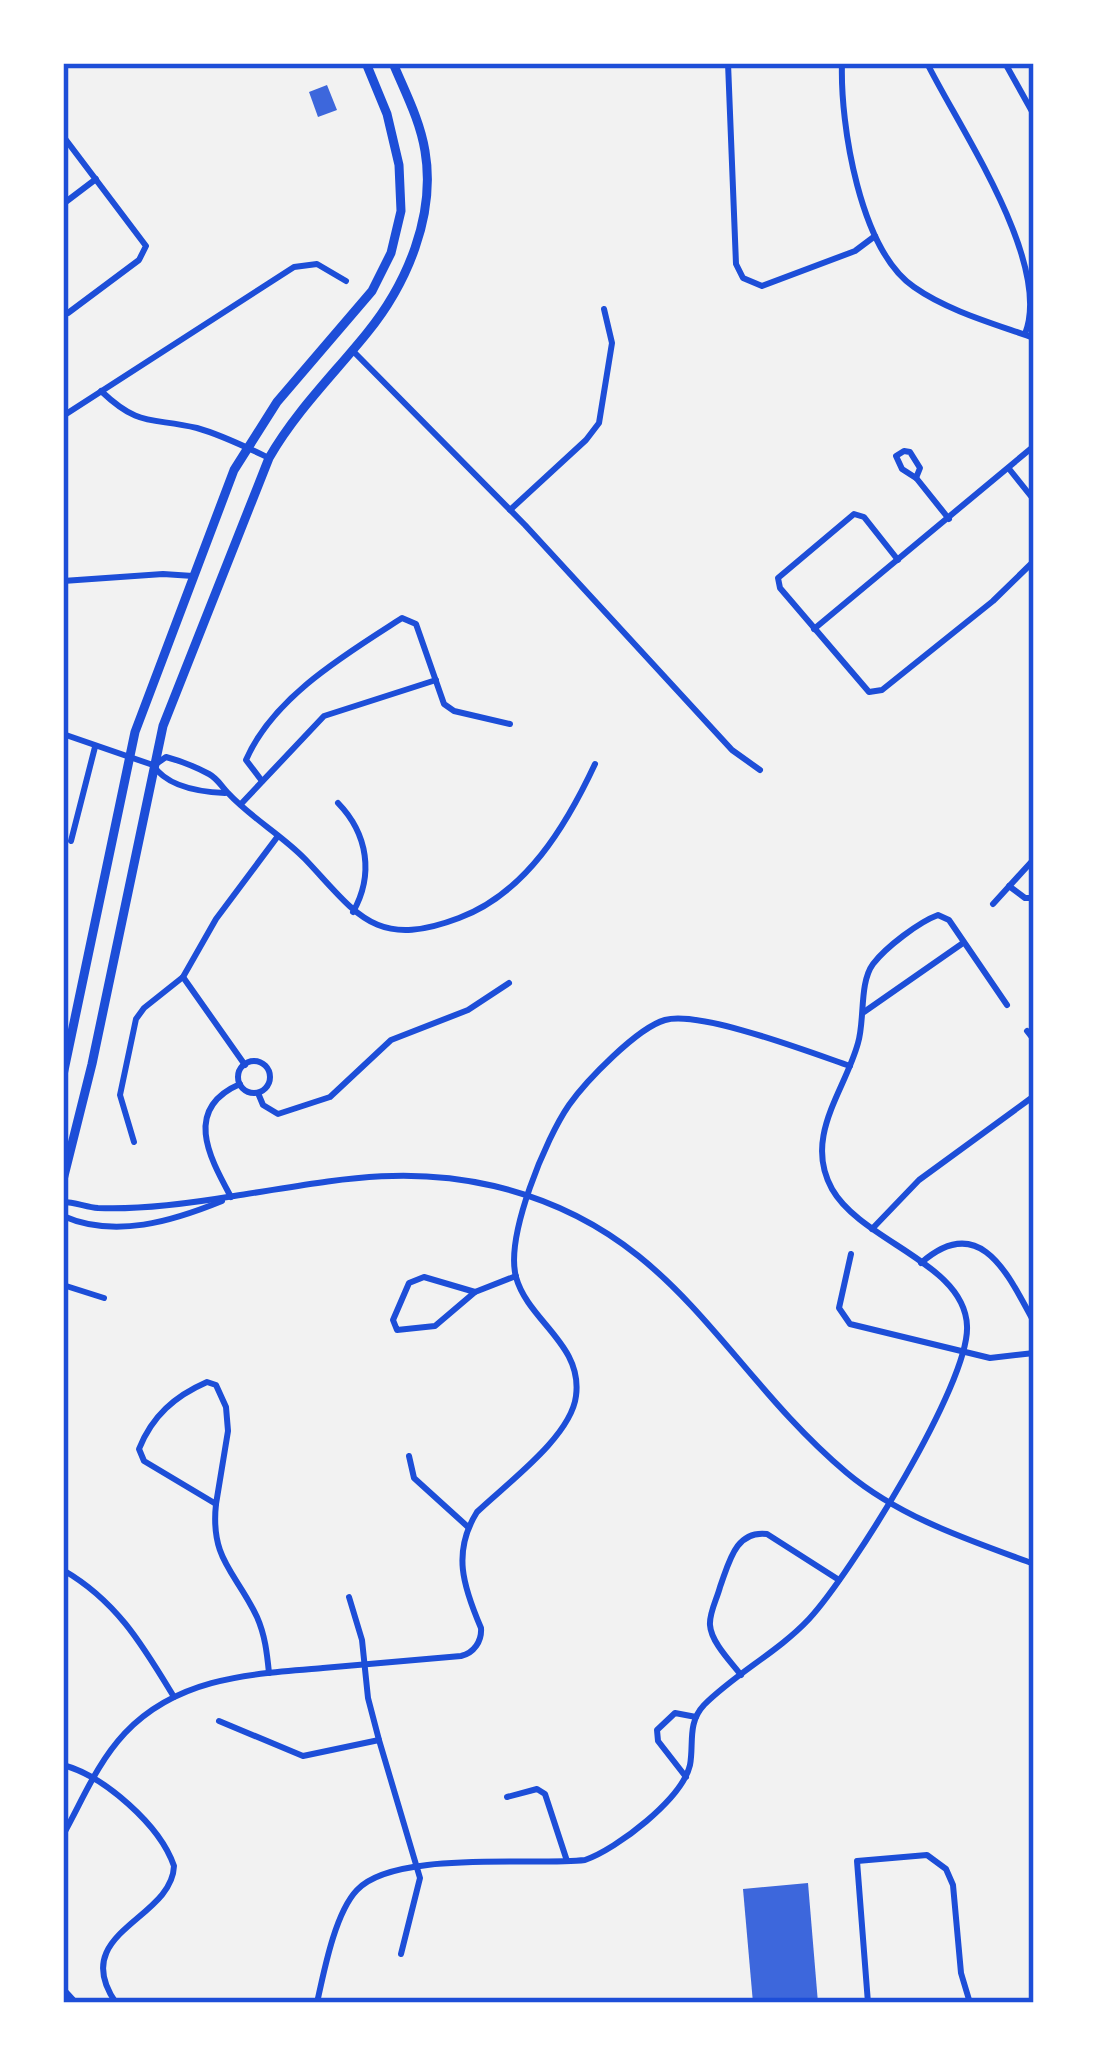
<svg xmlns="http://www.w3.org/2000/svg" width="1097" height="2066" viewBox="0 0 1097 2066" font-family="'Fira Sans Condensed',sans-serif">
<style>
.building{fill:#3d67dc}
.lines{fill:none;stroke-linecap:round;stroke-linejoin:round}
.minor{stroke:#1d4ed8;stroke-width:6}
.primary{stroke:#1d4ed8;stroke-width:9}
.neatline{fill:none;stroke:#1d4ed8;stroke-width:4.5}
</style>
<rect width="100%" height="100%" fill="#f2f2f2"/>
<!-- building -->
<g class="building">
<path d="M 327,85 L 337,110 L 318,117 L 309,92 Z"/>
<path d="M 808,1883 L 818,2003 L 753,2003 L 743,1889 Z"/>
</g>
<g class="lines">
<!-- minor -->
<g class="minor">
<path d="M 728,63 L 736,264 L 743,278 L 762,286 L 855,251 L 875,236"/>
<path d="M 842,63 C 840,125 860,250 914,287 C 948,311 995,324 1034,338"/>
<path d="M 927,63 C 959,128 1053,263 1025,334"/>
<path d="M 1005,63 L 1034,115"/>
<path d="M 63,136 L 146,246 L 139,260 L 68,313"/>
<path d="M 63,204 L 96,179"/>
<path d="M 352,350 L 525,525 L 732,750 L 760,770"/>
<path d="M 101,391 C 140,428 151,417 197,428 C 222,435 246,447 269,458"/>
<path d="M 63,416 L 294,267 L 317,264 L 346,281"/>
<path d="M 904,451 L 910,452 L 920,468 L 916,478 L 902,469 L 896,456 Z"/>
<path d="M 1010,470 L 1034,500"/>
<path d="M 917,479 L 949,519"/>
<path d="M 510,510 L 586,440 L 599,423 L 612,343 L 604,309"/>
<path d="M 898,560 L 864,517 L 854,514 L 778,578 L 780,588 L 869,692 L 882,690 L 993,601 L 1034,561"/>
<path d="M 63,581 L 163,574 L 193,576"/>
<path d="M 814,629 L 1034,446"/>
<path d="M 63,734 L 153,765 C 167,787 200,792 225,793"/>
<path d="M 156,764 L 166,757 C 181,761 196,767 209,774 C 218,779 221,786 228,793 C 251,818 282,835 305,859 C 357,914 375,950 459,918 C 526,893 566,826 595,764"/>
<path d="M 262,781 L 246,760 C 273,697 346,654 402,618 L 416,624 L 444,704 L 454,711 L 510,724"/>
<path d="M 338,803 C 368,834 374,875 353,912"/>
<path d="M 241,804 L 324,716 L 436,680"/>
<path d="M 71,841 L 95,747"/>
<path d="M 1009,886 L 1025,898 L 1034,898"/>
<path d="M 993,904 L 1034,859"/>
<path d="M 183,977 L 245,1065"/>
<path d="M 864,1012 L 963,943"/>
<path d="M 1027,1031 L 1034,1040"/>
<circle cx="254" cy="1077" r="16"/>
<path d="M 258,1093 L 263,1105 L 278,1114 L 330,1097 L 391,1040 L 468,1010 L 509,983"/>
<path d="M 134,1142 L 120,1095 L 136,1019 L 144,1008 L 183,977 L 216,919 L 278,836"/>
<path d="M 231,1197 C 210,1158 182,1109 240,1084"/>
<path d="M 63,1202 C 75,1202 86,1207 98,1208 C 141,1210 192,1203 234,1196 C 327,1182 400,1164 494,1186 C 676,1229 720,1366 847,1473 C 901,1518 969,1540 1034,1564"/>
<path d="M 63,1216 C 115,1239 173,1221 222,1201"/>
<path d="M 872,1229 L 919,1180 L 1034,1096"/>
<path d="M 851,1254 L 839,1308 L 850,1324 L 990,1358 L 1034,1353"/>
<path d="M 921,1263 C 981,1210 1009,1277 1034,1322"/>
<path d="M 424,1277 L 475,1292 L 435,1326 L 397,1330 L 393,1320 L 409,1283 Z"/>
<path d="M 63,1285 L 104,1298"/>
<path d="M 475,1292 L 516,1276"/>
<path d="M 207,1382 L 216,1385 L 226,1407 L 228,1431 L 216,1504 L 144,1461 L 139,1449 C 152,1416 175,1396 207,1382 Z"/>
<path d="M 409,1456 L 414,1478 L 468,1527"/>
<path d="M 216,1504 C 210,1560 236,1572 257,1617 C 265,1635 267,1653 269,1673"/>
<path d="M 63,1570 C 117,1601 143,1646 174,1697"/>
<path d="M 349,1597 L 362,1640 L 368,1698 L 379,1740 L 420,1878 L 401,1954"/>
<path d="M 741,1675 C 731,1662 711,1642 710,1625 C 709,1613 717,1599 720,1587 C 729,1563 735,1530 767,1534 L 839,1580"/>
<path d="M 219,1721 L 303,1756 L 379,1740"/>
<path d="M 63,1765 C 104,1776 160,1825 174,1866 C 172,1920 67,1932 116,2003"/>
<path d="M 686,1777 L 658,1741 L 657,1730 L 675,1713 L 696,1717"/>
<path d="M 507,1797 L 537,1789 L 545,1794 L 567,1861"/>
<path d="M 63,1835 C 83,1799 97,1763 125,1733 C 178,1677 251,1674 323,1668 C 369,1664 415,1660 461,1656 C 474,1653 482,1641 481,1628 C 463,1586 452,1552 477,1512 C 506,1484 571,1437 576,1396 C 583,1344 528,1321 516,1277 C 505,1236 546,1138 569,1105 C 586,1081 637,1028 665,1020 C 700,1010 812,1053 850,1066"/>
<path d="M 317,2003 C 324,1971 335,1913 357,1890 C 394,1850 532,1866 585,1860 C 617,1849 682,1799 690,1765 C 694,1744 687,1723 704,1705 C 736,1673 778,1652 809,1619 C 850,1575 970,1383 967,1326 C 965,1263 862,1242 832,1189 C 803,1137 845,1091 858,1043 C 865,1020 859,983 873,964 C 886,947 919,922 938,915 L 949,920 L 1007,1005"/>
<path d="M 868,2003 L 857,1861 L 927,1855 L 946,1869 L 953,1885 L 961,1973 L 970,2003"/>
</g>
<!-- primary -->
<g class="primary">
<path d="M 63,1075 L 135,732 L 234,470 L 277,402 L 372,291 L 391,253 L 401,211 L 399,165 L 387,114 L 366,63"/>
<path d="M 63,1180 L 92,1064 L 163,726 L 269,458 C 296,411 334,374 367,333 C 407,284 436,215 425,151 C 420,120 405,92 393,63"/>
<path d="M 63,1991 L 74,2003"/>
</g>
</g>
<!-- border -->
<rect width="1097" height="2066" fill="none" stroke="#ffffff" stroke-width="132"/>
<rect x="66" y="66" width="965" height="1934" class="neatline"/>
</svg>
